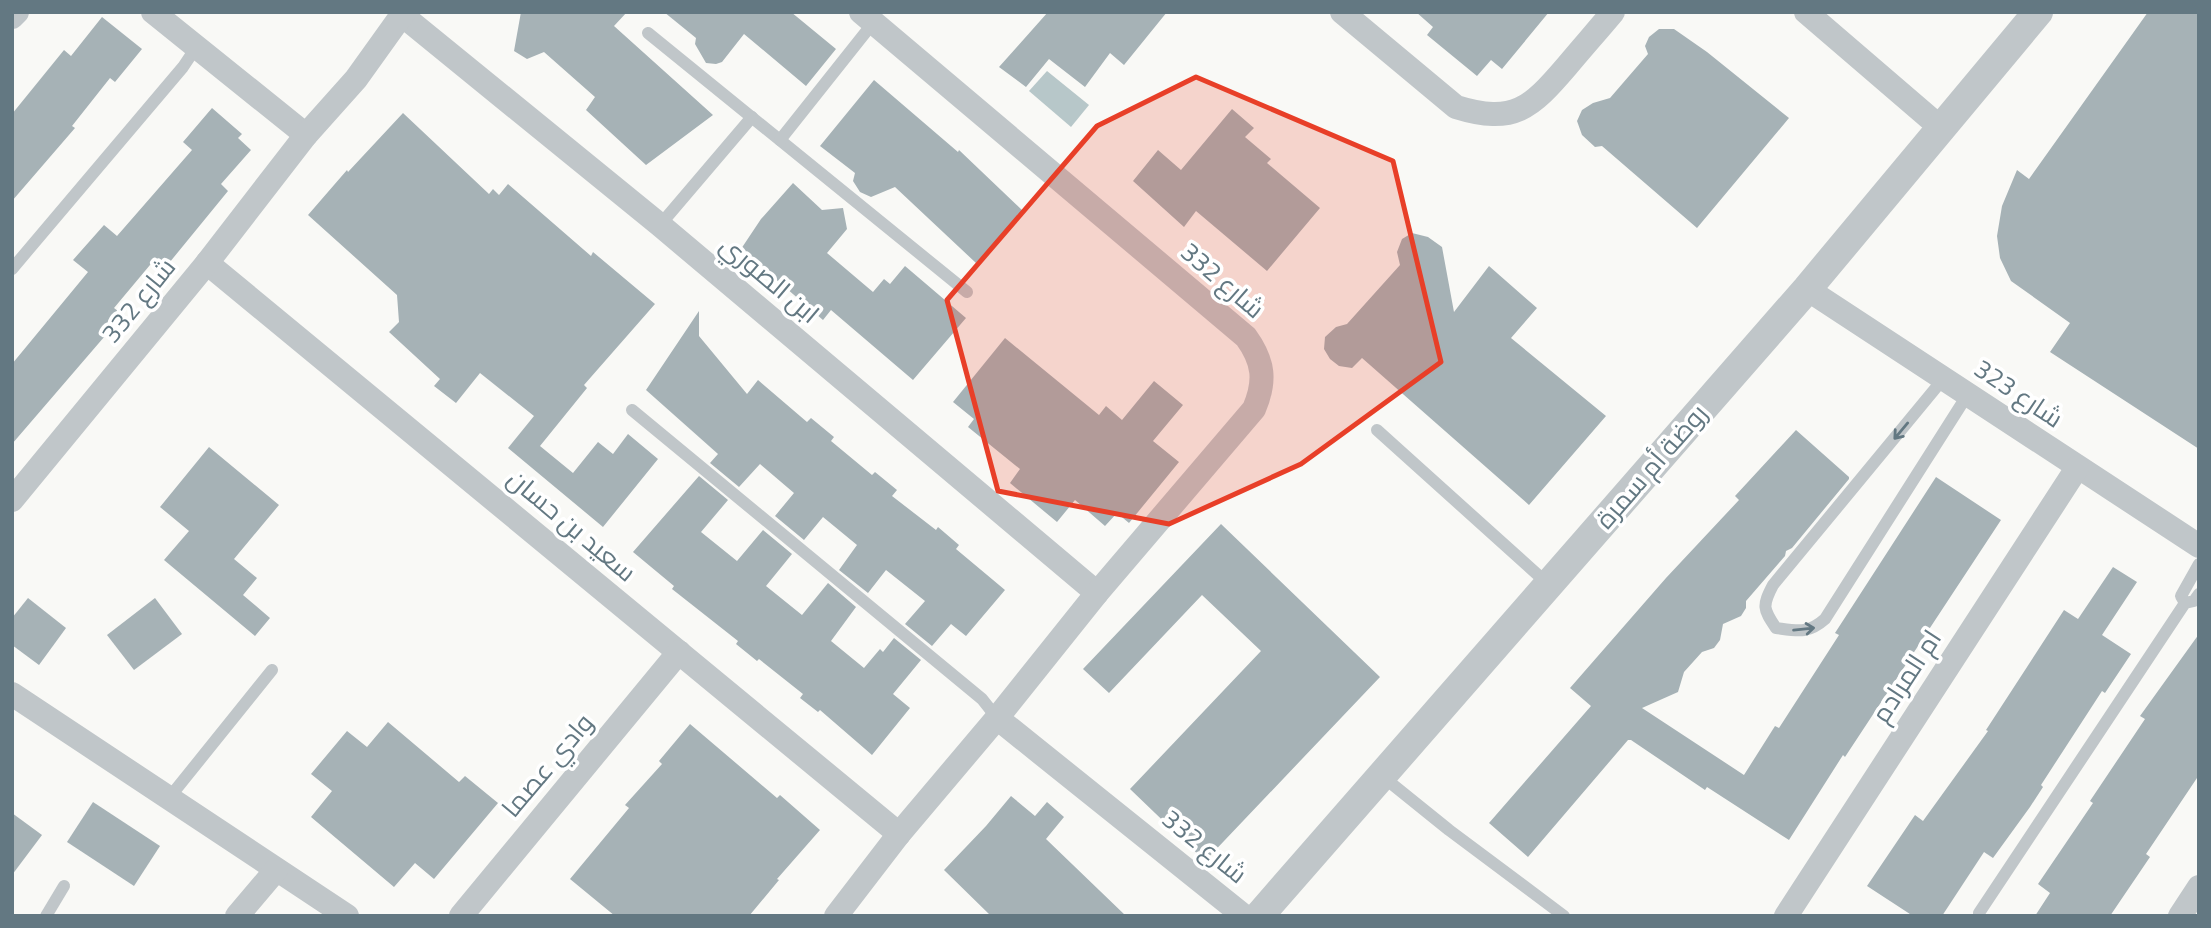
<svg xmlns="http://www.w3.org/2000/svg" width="2211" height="928" viewBox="0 0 2211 928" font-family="'Titillium Web',Cairo,sans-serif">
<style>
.water{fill:#b7c7c9}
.building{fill:#a6b2b6}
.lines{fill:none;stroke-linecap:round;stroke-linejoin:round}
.service{stroke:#c0c6c9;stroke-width:12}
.minor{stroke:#c0c6c9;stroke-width:24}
.tertiary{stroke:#c0c6c9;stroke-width:30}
.oneway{stroke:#637882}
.marked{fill:#e83f28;fill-opacity:0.2;stroke:#e83f28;stroke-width:5;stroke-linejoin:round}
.labels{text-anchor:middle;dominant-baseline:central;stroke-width:7;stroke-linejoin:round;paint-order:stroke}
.street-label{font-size:26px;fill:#637882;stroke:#fff}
</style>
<rect width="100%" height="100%" fill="#f9f9f6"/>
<!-- water -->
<path class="water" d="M 1047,71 L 1089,105 L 1071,127 L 1029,91 Z"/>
<!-- building -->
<g class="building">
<path d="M 521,12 L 627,12 L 614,26 L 713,115 L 646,165 L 586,110 L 595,97 L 544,52 L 527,59 L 514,51 Z"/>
<path d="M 664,12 L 791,12 L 836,49 L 806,86 L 744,34 L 722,62 L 716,64 L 706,63 L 695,44 L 696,38 Z"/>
<path d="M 1048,12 L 1167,12 L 1124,65 L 1110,53 L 1085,87 L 1049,59 L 1026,87 L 999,67 Z"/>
<path d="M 1416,12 L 1549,12 L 1502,69 L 1491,60 L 1477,76 L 1427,35 L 1433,27 Z"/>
<path d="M 2148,12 L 2199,12 L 2199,449 L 2050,352 L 2070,323 L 2011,281 L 2000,258 L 1997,236 L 2002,206 L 2017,170 L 2029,179 Z"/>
<path d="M 102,17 L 142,49 L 115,82 L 110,78 L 72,126 L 75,128 L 12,201 L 12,114 L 64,50 L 71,56 Z"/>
<path d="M 1659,29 L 1674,29 L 1707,52 L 1789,118 L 1697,228 L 1602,146 L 1595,147 L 1582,135 L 1577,121 L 1582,110 L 1593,103 L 1610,98 L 1648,54 L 1645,46 L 1649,37 Z"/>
<path d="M 874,80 L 958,152 L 959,150 L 1024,212 L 976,263 L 895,187 L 871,197 L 860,192 L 853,181 L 855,173 L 820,146 Z"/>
<path d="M 212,108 L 242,134 L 238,138 L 251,150 L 221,184 L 228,191 L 165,268 L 155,259 L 114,308 L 123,315 L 12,444 L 12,364 L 88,272 L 73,260 L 104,225 L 117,236 L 192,150 L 183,142 Z"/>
<path d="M 1232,109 L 1254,128 L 1245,137 L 1271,159 L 1267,163 L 1320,208 L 1267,271 L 1196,211 L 1184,227 L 1133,181 L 1158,150 L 1181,170 Z"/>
<path d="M 403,113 L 489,194 L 493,189 L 499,195 L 508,184 L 591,256 L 593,252 L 655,304 L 584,385 L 587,388 L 540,446 L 573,473 L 598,442 L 613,454 L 628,434 L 658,459 L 603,527 L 508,448 L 534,416 L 480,373 L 456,403 L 434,386 L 440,379 L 389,332 L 399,322 L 397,295 L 308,215 L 347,170 L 348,172 Z"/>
<path d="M 793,183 L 822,210 L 843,208 L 847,229 L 827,253 L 873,292 L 884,279 L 890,284 L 905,266 L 966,318 L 913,380 L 831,310 L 823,320 L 741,249 L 761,219 Z"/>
<path d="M 1412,233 L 1428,237 L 1442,247 L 1454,312 L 1489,266 L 1537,308 L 1511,338 L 1606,416 L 1529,505 L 1362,358 L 1352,368 L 1339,366 L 1330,359 L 1324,349 L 1325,337 L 1336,327 L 1347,324 L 1400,265 L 1397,252 L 1402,239 Z"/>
<path d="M 699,311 L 699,336 L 747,394 L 758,380 L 807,422 L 811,418 L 834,437 L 831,441 L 872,475 L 875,472 L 897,490 L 892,496 L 936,530 L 938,527 L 959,545 L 956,549 L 1005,590 L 966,636 L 951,624 L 932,646 L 905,624 L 925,601 L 886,570 L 868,593 L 839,570 L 857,545 L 823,517 L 804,540 L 775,516 L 794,493 L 760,464 L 739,487 L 710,463 L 718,454 L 646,390 Z"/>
<path d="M 1005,338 L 1099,415 L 1106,406 L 1122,420 L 1154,381 L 1183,405 L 1153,441 L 1179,462 L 1129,523 L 1117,513 L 1105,526 L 1075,500 L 1057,522 L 1010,483 L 1020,469 L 968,427 L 974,419 L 953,402 Z"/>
<path d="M 1796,430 L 1849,477 L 1849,479 L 1792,548 L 1786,551 L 1785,556 L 1746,601 L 1746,608 L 1741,616 L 1723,624 L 1720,640 L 1714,648 L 1702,652 L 1684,672 L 1678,692 L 1642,708 L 1744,775 L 1775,726 L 1779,728 L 1839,635 L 1835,633 L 1936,477 L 2001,520 L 1845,757 L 1843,755 L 1789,840 L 1707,787 L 1705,790 L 1631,740 L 1628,740 L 1528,857 L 1489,823 L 1591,706 L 1570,688 L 1666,578 L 1739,500 L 1735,496 Z"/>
<path d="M 209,447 L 279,505 L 234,559 L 257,578 L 243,595 L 270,618 L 255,636 L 164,560 L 189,531 L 160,507 Z"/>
<path d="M 699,476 L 728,500 L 701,532 L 737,561 L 763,530 L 792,554 L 766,586 L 802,615 L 828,583 L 856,607 L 831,641 L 864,668 L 880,649 L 883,652 L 894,638 L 921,660 L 893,694 L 910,708 L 872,755 L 820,710 L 818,712 L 800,698 L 803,694 L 759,659 L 757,661 L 736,644 L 738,641 L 672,589 L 674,586 L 633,552 Z"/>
<path d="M 1221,524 L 1380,677 L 1205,861 L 1130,789 L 1261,651 L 1202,595 L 1109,693 L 1083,669 Z"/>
<path d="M 2113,567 L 2137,582 L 2102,635 L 2131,654 L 2105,693 L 2102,691 L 2041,785 L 2043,787 L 2030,807 L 1993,858 L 1984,852 L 1942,916 L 1913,916 L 1867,886 L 1915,815 L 1923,821 L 1988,731 L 1986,730 L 2064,610 L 2078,619 Z"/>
<path d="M 28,598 L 66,628 L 39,665 L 12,645 L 12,618 Z"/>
<path d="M 155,598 L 182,634 L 134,670 L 107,635 Z"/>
<path d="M 2199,634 L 2199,775 L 2146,854 L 2150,857 L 2110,916 L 2035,916 L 2050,893 L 2038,884 L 2093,803 L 2090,801 L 2145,719 L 2140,716 Z"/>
<path d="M 388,722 L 459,782 L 465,776 L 498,803 L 434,879 L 415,863 L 394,887 L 311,817 L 332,791 L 311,774 L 347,731 L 367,747 Z"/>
<path d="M 690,724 L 777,798 L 780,795 L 820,830 L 777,879 L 779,880 L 749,916 L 615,916 L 570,879 L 629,808 L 625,805 L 662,764 L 659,761 Z"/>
<path d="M 1011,796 L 1035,816 L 1047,802 L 1064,817 L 1046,839 L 1126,916 L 991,916 L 944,870 L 986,826 Z"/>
<path d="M 93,802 L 160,846 L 134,886 L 67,842 Z"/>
<path d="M 12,813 L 42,835 L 12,875 Z"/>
</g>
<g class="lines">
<!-- service -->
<g class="service">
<path d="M 648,33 L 967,292"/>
<path d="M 780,140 L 873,23"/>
<path d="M 660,225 L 752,117"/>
<path d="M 12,269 L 183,67 L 197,46"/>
<path d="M 1944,378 L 1773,585 C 1762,606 1763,609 1776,628 C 1798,631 1808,634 1825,619 L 1968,394"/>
<path d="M 632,410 L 982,699 L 997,718"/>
<path d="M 1377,430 L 1548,584"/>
<path d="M 2185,603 L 2181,596 L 2199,564"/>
<path d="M 1382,776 L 1449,830 L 1564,916"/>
<path d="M 169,798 L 272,670"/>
<path d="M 1979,913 L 2185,603 L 2194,601 L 2199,594"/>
<path d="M 46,916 L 64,886"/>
</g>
<!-- minor -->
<g class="minor">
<path d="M 153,12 L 306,135"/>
<path d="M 1342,12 L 1456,107 C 1514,125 1531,108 1567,66 C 1582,48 1598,30 1613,12"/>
<path d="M 1806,12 L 1941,128"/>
<path d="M 402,15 L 660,225 L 1097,593"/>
<path d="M 12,17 L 17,12"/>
<path d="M 207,263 L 899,834"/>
<path d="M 1807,289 L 2199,546"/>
<path d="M 12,500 L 207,263 L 306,135 L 356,79 L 404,12"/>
<path d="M 12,694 L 347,916"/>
<path d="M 997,718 L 1244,916"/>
<path d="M 237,916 L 276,870"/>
<path d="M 461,916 L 679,652"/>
<path d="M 836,916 L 899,834 L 997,718 L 1097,593 L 1254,409 C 1266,381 1264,362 1246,337 L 861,12"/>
<path d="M 1786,916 L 2077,468"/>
<path d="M 2180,916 L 2199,887"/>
</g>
<!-- tertiary -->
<path class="tertiary" d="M 1259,916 L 1807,289 L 2038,12"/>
</g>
<!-- one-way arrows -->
<defs><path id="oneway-shaft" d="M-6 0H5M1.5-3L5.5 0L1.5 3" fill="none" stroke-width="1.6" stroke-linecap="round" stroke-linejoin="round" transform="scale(1.75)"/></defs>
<g class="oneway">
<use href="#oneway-shaft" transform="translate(1901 431) rotate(130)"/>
<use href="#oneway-shaft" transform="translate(1804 629) rotate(-6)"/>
</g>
<!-- marked area -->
<path class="marked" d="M 1196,77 L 1393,161 L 1441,362 L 1301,464 L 1169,524 L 998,491 L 947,300 L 1097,126 Z"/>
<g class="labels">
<!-- street labels -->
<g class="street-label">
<text transform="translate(770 279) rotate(40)">ابن الصوري</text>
<text transform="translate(1223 280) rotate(41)">شارع 332</text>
<text transform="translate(138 300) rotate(-51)">شارع 332</text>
<text transform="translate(2019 393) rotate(34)">شارع 323</text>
<text transform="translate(1651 466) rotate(-49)">روضة أم سمرة</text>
<text transform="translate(572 525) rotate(40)">سعيد بن حسان</text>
<text transform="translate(1906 676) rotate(-57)">ام المرادم</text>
<text transform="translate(547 765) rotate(-50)">وادي عصما</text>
<text transform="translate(1205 846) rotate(39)">شارع 332</text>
</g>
</g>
<!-- border -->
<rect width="2211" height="928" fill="none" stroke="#637882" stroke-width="28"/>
</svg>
